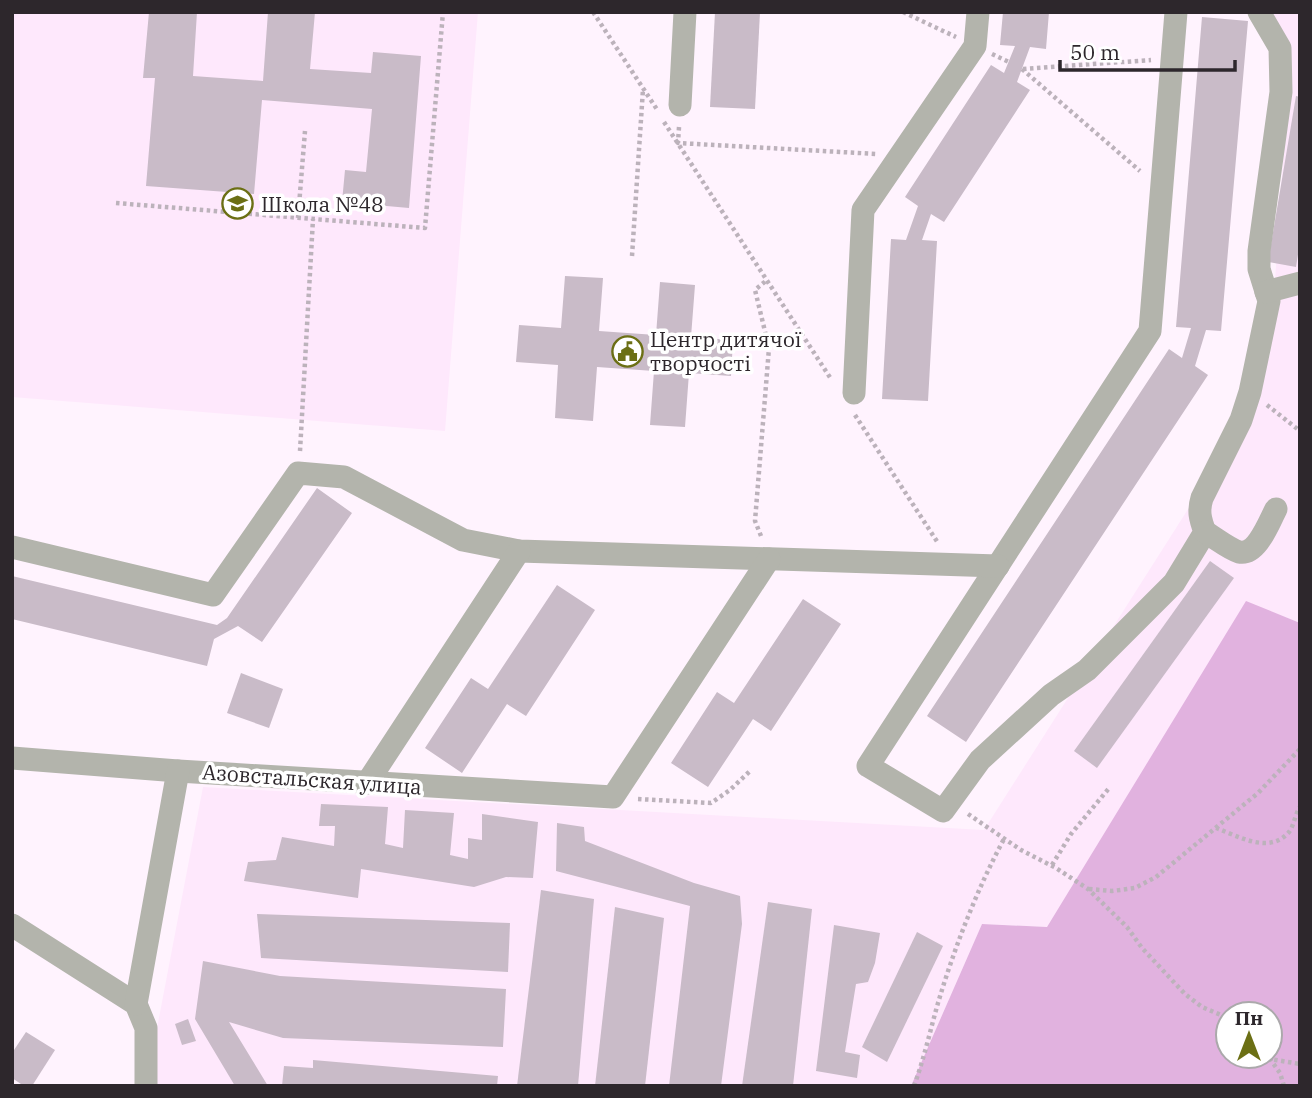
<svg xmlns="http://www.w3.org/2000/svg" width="1312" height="1098" viewBox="0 0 1312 1098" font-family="'IBM Plex Serif',serif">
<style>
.built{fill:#fee8fc}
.forest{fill:#e1b2df;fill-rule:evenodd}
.building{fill:#c9bbc8}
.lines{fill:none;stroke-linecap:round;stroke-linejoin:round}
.path{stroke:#bcb2bb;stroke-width:4.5;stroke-dasharray:3.5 3.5;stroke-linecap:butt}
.minor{stroke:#b3b4ac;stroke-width:23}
.labels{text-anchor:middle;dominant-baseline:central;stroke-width:7;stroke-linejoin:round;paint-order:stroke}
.poi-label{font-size:21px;fill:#2d272c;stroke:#fff;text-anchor:start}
.street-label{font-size:21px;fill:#2d272c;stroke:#fff}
</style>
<rect width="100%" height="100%" fill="#fff3fe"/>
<!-- built -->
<g class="built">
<path d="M 12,12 L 478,12 L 445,431 L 12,397 Z"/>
<path d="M 1260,12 L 1300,12 L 1300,623 L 1246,602 L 1047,927 L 982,924 L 911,1086 L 146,1086 L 203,787 L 984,830 L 1239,429 L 1270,355 L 1290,59 Z"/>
</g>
<!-- forest -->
<path class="forest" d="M 1246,601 L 1300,623 L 1300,1086 L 911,1086 L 982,924 L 1047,927 ZM 1228,1014 L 1270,1014 L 1270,1056 L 1228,1056 Z"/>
<!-- building -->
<g class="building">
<path d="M 149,12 L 197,12 L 193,76 L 263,81 L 268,12 L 315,12 L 310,69 L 371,73 L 373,52 L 421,56 L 409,208 L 342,202 L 345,170 L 366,172 L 372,109 L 262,100 L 254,194 L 146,186 L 155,78 L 143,78 Z"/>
<path d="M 715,12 L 760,12 L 755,109 L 710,107 Z"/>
<path d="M 1003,12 L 1049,12 L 1046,49 L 1030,47 L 1017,82 L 1030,90 L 944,222 L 931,214 L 922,240 L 937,241 L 928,401 L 882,399 L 891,239 L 906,240 L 918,206 L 905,197 L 991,65 L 1004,73 L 1015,46 L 1000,45 Z"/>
<path d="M 1202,17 L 1248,21 L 1221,331 L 1206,330 L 1195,366 L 1208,375 L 966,742 L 927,716 L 1169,349 L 1182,358 L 1191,328 L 1176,327 Z"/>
<path d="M 1296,96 L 1300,97 L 1300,242 L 1296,267 L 1268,262 Z"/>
<path d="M 565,276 L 603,278 L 599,331 L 656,335 L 660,282 L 695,285 L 691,337 L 733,340 L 731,376 L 689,373 L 685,427 L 650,425 L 654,371 L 597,367 L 593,421 L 555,418 L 558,365 L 516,362 L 519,325 L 561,328 Z"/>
<path d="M 317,488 L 352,513 L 262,642 L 238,626 L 214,639 L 207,666 L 12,619 L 12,576 L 217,625 L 227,618 Z"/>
<path d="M 1210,561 L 1234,578 L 1097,768 L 1074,751 Z"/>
<path d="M 557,585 L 595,610 L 526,716 L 507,704 L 462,773 L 425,748 L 471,678 L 488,689 Z"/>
<path d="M 803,599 L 841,624 L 771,731 L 753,719 L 708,787 L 671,763 L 717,692 L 734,703 Z"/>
<path d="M 241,673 L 283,689 L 269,728 L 227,713 Z"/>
<path d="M 321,804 L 388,807 L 385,844 L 403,848 L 405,810 L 454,813 L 450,855 L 468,859 L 468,838 L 482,840 L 482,814 L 538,822 L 533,878 L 506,877 L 474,887 L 361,869 L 358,898 L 244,881 L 248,862 L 276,860 L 282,837 L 334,846 L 335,826 L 319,826 Z"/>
<path d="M 557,823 L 584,827 L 585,841 L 694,883 L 740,896 L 742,924 L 721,1086 L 669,1086 L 690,906 L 556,871 Z"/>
<path d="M 541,890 L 594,899 L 578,1086 L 517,1086 Z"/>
<path d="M 768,902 L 812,909 L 793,1086 L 742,1086 Z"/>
<path d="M 615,907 L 664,918 L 645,1086 L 595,1086 Z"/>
<path d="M 257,914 L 510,923 L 508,972 L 261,958 Z"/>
<path d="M 834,925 L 880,933 L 875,963 L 868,982 L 856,984 L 845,1052 L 860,1055 L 857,1078 L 816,1071 Z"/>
<path d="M 917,932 L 943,946 L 887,1062 L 862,1047 Z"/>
<path d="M 203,961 L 280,976 L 506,989 L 503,1047 L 283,1038 L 229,1022 L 268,1086 L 235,1086 L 195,1019 Z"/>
<path d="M 188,1019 L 196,1041 L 182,1045 L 175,1024 Z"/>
<path d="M 26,1032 L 55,1050 L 32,1086 L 24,1086 L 12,1078 L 12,1053 Z"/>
<path d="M 313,1060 L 498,1076 L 497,1086 L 282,1086 L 284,1066 L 313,1068 Z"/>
</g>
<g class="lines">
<!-- path -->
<g class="path">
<path d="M 593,12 L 658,111"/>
<path d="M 903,12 L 956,37"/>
<path d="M 992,54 L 1009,62"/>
<path d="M 1022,69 L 1140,171"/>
<path d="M 1023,69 L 1151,60"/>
<path d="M 664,122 L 831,379"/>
<path d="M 679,127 L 678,143 L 877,154"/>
<path d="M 116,203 L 425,228 L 443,12"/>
<path d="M 298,218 L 305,131"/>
<path d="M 632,256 L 643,89"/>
<path d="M 1267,405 L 1300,431"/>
<path d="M 855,415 L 938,543"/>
<path d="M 300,451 L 313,219"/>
<path d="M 761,536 L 755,521 L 769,348 L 755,290 L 767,280"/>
<path d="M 638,799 L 711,803 L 730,790 L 750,771"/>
<path d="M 968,814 L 1021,850 L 1056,868 L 1088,889 L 1127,927 L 1142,948 L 1185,994 L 1202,1007 L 1221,1015 L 1228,1023"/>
<path d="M 1216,828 C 1238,836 1269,855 1289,832 C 1294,826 1295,814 1300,807"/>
<path d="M 1052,865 L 1071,834 L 1110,787"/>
<path d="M 1089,889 L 1112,891 L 1135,888 L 1156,877 L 1258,793 L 1300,749"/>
<path d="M 914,1086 C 924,1059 930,1031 938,1003 C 954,949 977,889 1004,839"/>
<path d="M 1284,1086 L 1280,1073 L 1270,1059 L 1300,1064"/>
</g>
<!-- minor -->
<g class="minor">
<path d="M 1176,12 L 1150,331 L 868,766 L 943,811 L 980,760 L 1051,695 L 1087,670 L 1174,583 L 1205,532 C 1200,519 1198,511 1202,498 L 1241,420 L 1250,392 L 1269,301 L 1259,269 L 1259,251 L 1281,92 L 1280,48 L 1259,12"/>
<path d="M 680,105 L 685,12"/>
<path d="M 1266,292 L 1300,283"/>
<path d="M 854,393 L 863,210 L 975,46 L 978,12"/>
<path d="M 1205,532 C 1214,537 1229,549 1239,552 C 1257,556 1269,522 1276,509"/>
<path d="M 12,547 L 213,595 L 298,473 L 344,477 L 463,540 L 519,551 L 998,566"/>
<path d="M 12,758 L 178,771 L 613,797 L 769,559"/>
<path d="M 367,783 L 519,551"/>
<path d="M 12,925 L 136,1004 L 146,1028 L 146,1086"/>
<path d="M 136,1004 L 178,771"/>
</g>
</g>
<!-- icons -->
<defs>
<symbol id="school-ring" viewBox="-11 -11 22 22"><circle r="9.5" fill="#fff" stroke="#6b6f14" stroke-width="1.5"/><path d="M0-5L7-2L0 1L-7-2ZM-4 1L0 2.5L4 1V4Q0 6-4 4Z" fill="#6b6f14"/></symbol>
<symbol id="civic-ring" viewBox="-11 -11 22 22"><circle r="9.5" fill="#fff" stroke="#6b6f14" stroke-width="1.5"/><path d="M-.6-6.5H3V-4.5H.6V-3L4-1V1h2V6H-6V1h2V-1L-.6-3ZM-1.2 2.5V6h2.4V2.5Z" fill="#6b6f14"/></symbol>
</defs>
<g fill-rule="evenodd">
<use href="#school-ring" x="220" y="186" width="35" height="35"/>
<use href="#civic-ring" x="610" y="334" width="35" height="35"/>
</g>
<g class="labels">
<!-- poi labels -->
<g class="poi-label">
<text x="261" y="204">Школа №48</text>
<text x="650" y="339">Центр дитячої<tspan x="650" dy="24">творчості</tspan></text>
</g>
<!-- street labels -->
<g class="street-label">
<text transform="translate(312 779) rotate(4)">Азовстальская улица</text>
</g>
</g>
<!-- border -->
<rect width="1312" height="1098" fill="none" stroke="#2d272c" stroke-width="28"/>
<!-- north arrow -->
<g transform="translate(1249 1035)"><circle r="33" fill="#ffffff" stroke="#aba9ab" stroke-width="2"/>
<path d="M0-5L12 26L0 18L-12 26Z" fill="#6b6f14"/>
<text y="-10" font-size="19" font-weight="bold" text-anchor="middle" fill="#2d272c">Пн</text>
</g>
<!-- scale -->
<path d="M1060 60v10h175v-10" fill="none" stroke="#2d272c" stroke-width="3.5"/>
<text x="1070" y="60" font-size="21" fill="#2d272c" stroke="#ffffff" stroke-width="5" paint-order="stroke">50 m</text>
</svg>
